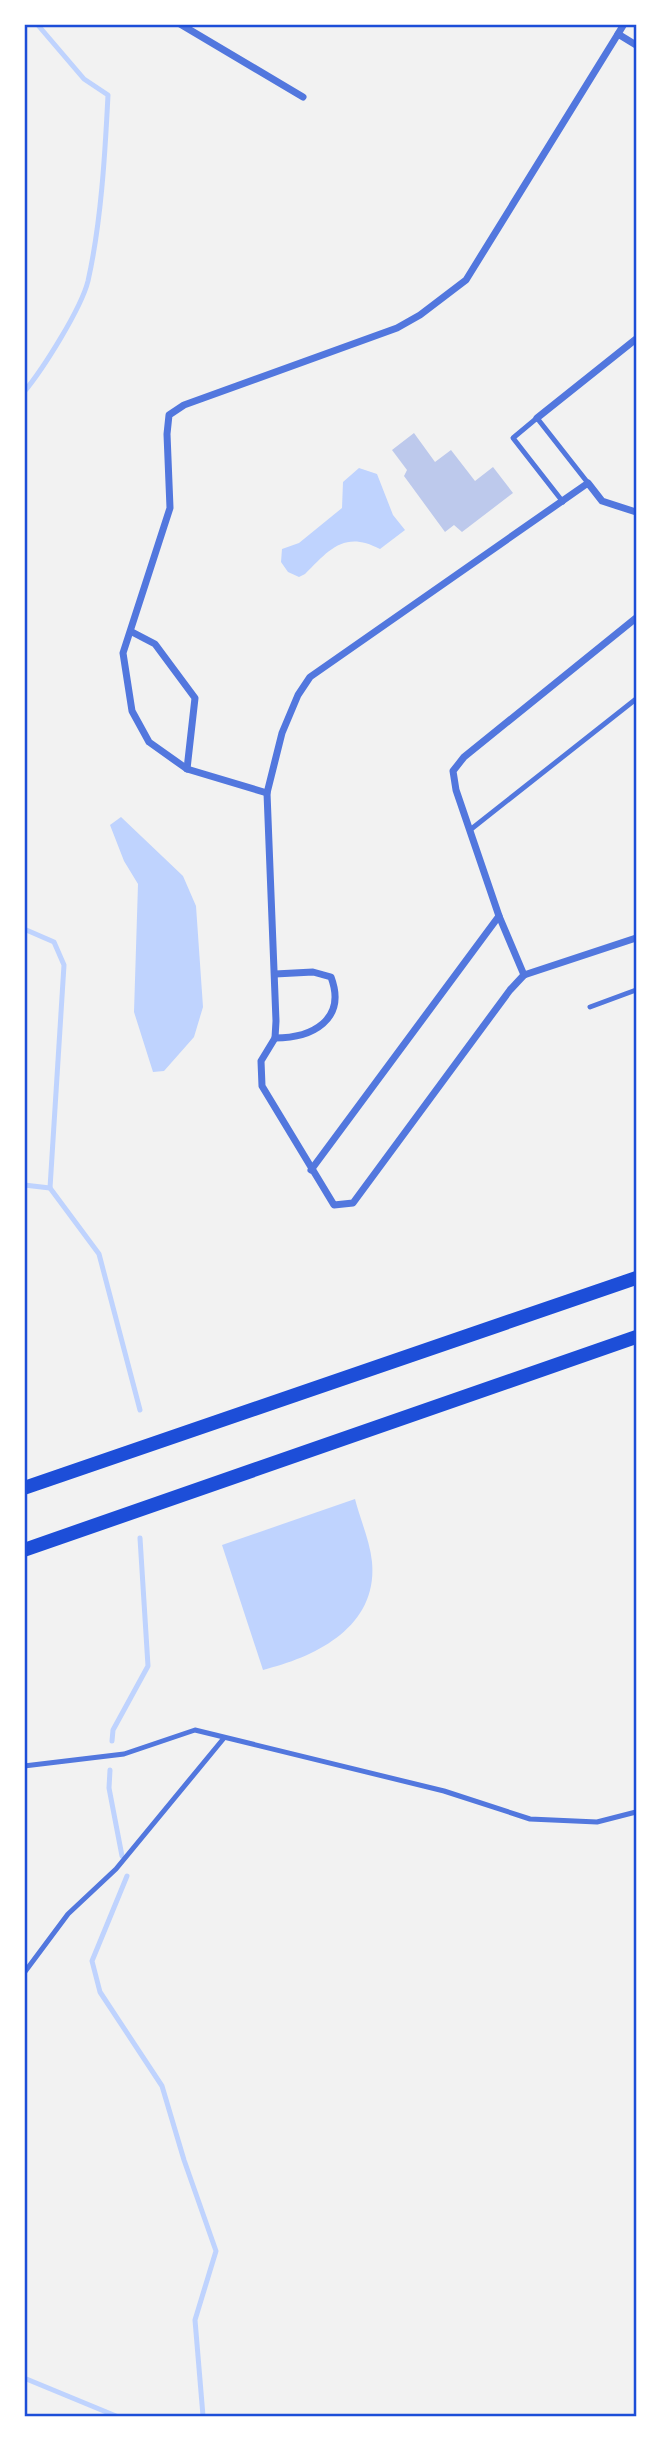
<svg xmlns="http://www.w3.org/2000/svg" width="661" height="2441" viewBox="0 0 661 2441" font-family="'Source Sans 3',sans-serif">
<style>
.water{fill:#bfd3fe}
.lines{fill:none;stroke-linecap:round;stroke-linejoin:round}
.stream{stroke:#bfd3fe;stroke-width:5}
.building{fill:#bdc9ec}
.service{stroke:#5277de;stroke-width:5}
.minor{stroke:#5277de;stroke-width:7}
.secondary{stroke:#1d4ed8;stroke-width:14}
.neatline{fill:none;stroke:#1d4ed8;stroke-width:2.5}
</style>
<rect width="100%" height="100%" fill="#f2f2f2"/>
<!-- water -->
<g class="water">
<path d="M 359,468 L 377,474 L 393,515 L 405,530 L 380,549 C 344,530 329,550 305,574 L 299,577 L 288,572 L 281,562 L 282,549 L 299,543 L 342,508 L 343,482 Z"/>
<path d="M 121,817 L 183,876 L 196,906 L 203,1007 L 194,1037 L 164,1071 L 153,1072 L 134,1012 L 138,884 L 124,861 L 110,825 Z"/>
<path d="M 355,1499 C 360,1519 370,1541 372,1562 C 378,1627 316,1657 263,1670 L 222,1545 Z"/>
</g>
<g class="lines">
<!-- stream -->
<g class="stream">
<path d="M 24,392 C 43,369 81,309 88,281 C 101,223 105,155 108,95 L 84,79 L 37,24"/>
<path d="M 24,929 L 54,942 L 64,965 L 50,1188 L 99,1254 L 140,1410"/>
<path d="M 24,1185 L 50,1188"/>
<path d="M 112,1741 L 113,1730 L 148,1666 L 140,1538"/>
<path d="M 110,1770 L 109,1788 L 122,1856"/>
<path d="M 127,1876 L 92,1961 L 100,1992 L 162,2086 L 184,2160 L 216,2251 L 195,2320 L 203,2416"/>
<path d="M 24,2378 L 116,2416"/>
</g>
</g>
<!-- building -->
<path class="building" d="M 414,433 L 435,462 L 451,450 L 475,481 L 493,467 L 513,493 L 462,532 L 454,525 L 445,532 L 404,476 L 407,470 L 392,450 Z"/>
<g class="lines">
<!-- service -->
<g class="service">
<path d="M 563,502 L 513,438 L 537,418 L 588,483"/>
<path d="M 470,830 L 636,699"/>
<path d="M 590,1007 L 636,990"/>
<path d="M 24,1766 L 124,1754 L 195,1730 L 444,1791 L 530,1819 L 597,1822 L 636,1812"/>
<path d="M 24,1973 L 68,1914 L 116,1869 L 224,1738"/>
</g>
<!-- minor -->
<g class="minor">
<path d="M 180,24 L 303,97"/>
<path d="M 618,34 L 624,24"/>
<path d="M 537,418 L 636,339"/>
<path d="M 636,512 L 602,501 L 588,483 L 310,677 L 298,695 L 282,733 L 267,793 L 276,1021 L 275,1038 L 261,1061 L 262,1086 L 334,1205 L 353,1203 L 510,990 L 524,975 L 636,938"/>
<path d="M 132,632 L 155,644 L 195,698 L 187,769"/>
<path d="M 267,793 L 187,769 L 149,742 L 132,711 L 123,653 L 170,508 L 167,434 L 169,415 L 184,405 L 397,328 L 420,315 L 466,280 L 618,34 L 636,45"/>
<path d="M 499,916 L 524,975"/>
<path d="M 275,974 L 313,972 L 331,977 C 347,1020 312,1038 275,1038"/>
<path d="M 311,1170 L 499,916 L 456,790 L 453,771 L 464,757 L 636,618"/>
</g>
<!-- secondary -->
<g class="secondary">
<path d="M 24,1488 L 636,1278"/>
<path d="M 24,1550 L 636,1337"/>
</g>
</g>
<!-- border -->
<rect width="661" height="2441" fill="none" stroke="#ffffff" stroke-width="52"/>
<rect x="26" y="26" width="609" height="2389" class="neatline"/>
</svg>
